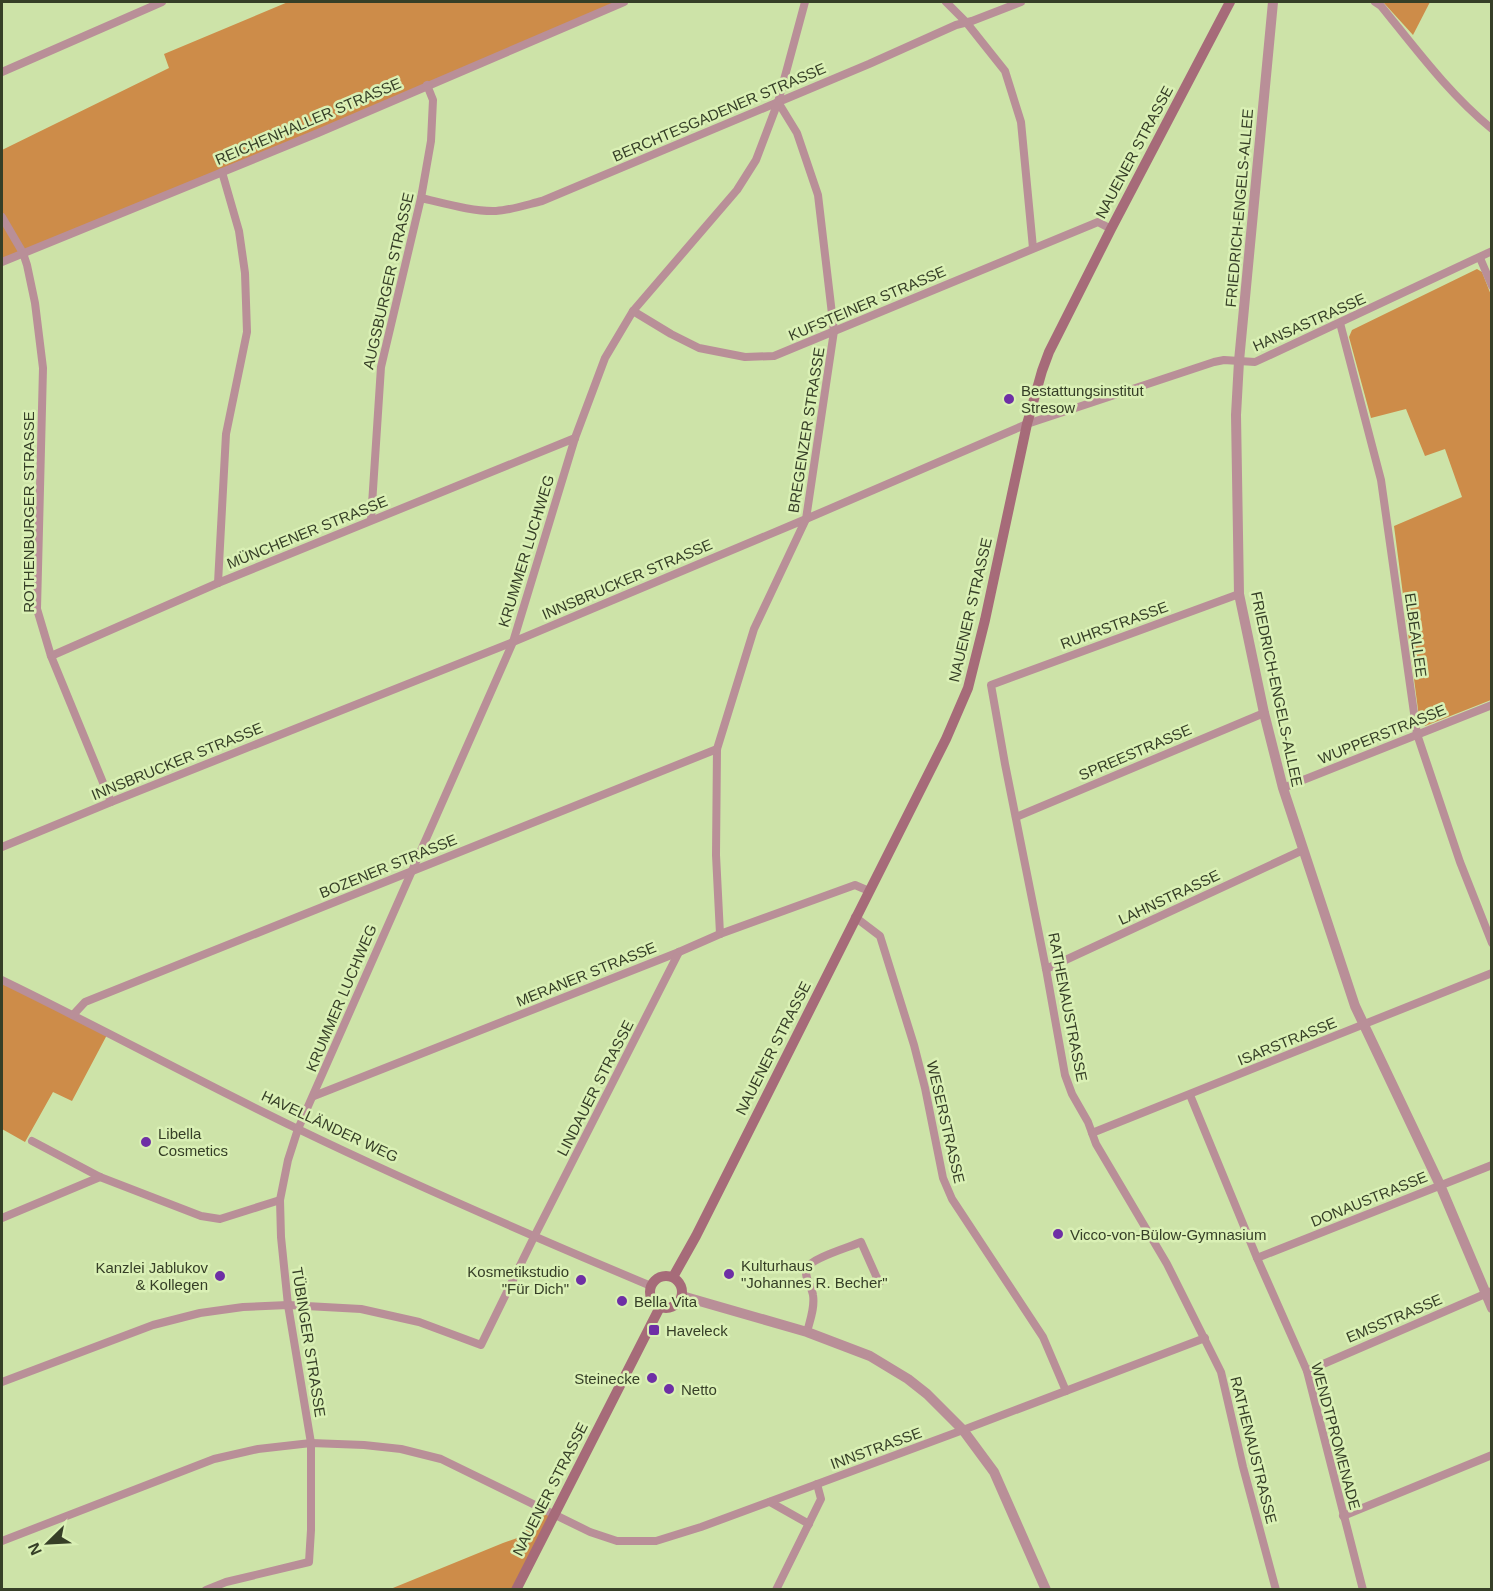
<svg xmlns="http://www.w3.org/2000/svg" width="1493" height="1591" viewBox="0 0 1493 1591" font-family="Arial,sans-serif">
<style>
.forest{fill:#cd8c49}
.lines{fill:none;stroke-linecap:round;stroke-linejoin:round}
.minor{stroke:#b98f98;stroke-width:8}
.tertiary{stroke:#b98f98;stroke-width:10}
.secondary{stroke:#a66b79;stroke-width:10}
.poi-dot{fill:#6e2fa5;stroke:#daf0b5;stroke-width:2}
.labels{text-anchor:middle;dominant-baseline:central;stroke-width:5;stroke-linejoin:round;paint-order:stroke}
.street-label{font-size:15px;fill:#363f27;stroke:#daf0b5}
.poi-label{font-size:15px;fill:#363f27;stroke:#daf0b5;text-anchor:start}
</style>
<rect width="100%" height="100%" fill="#cde3a8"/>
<!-- forest -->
<g class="forest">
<path d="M 288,2 L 618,2 L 2,264 L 2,150 L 169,68 L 164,54 Z"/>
<path d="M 1383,2 L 1430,2 L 1413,35 Z"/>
<path d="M 1477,269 L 1482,272 L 1491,295 L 1491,700 L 1425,726 L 1419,717 L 1394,526 L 1462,497 L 1445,449 L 1425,456 L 1406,409 L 1371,418 L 1349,337 L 1352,330 Z"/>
<path d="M 2,980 L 108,1033 L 72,1101 L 53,1092 L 25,1142 L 2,1129 Z"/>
<path d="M 538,1508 L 554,1516 L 516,1589 L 388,1590 L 503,1543 L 523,1536 Z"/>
</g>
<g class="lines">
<!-- minor -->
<g class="minor">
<path d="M 946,2 L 966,22 L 1005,71 L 1021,122 L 1033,248"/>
<path d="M 1375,2 L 1381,6 C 1416,49 1449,94 1492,129"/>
<path d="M 2,72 L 162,2"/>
<path d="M 421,198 C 443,203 474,212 496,211 C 511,210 526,205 542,201 L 869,64 L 956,25 L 972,21 L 1021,2"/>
<path d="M 2,217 L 23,253 L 27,265 L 35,303 L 43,368 L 37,609 L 51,656 L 111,802"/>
<path d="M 1480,258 L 1492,286"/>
<path d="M 2,262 L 318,133 L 624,2"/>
<path d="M 633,311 L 671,334 L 699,348 L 745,357 L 774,356 L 1098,222 L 1111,229"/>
<path d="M 1340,323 L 1381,480 L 1417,734 L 1460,862 L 1492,943"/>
<path d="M 371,520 L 381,367 L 421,198 L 431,141 L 433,100 L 427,85"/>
<path d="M 218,583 L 226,434 L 247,332 L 245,273 L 239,231 L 222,172"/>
<path d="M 1239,594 L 991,685 L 1005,764 L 1046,969 L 1065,1075 L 1072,1094 L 1088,1122 L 1096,1144 L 1167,1264 L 1221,1372 L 1243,1467 L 1276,1590"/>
<path d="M 51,656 L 218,583 L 575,438"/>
<path d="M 1283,788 L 1492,705"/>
<path d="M 1016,817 L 1264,713"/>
<path d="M 2,847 L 111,802 L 513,642 L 806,519 L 1027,424 L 1214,362 L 1224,360 L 1255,362 L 1492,251"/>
<path d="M 855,917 L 880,936 L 914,1045 L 925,1088 L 943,1178 L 952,1199 L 1043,1337 L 1066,1391"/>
<path d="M 720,934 L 716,855 L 717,749 L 754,629 L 806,519 L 834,331 L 818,195 L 797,133 L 778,102"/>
<path d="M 1046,969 L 1303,850"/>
<path d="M 2,980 C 101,1028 198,1081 298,1129 C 414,1185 532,1236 651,1286"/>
<path d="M 73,1015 L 85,1002 L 717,749"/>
<path d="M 1190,1095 L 1257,1258 L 1307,1371 L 1363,1590"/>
<path d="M 314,1096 L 679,952 L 720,934 L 855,885 L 869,891"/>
<path d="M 1092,1133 L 1492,973"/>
<path d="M 32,1141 L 100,1177 L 201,1216 L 220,1219 L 280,1200"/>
<path d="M 2,1218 L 100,1177"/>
<path d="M 1257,1258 L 1492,1165"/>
<path d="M 807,1332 C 810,1320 815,1308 813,1295 C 812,1287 803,1276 807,1268 C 811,1258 850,1247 861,1242 L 877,1278 L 881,1281"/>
<path d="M 1307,1371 L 1492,1291"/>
<path d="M 2,1382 L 153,1325 L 200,1313 L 243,1307 L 288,1305 L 361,1309 L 419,1322 L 481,1345 L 534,1237 L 679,952"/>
<path d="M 770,1502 L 809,1524"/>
<path d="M 1343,1516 L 1492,1455"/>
<path d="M 2,1541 L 214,1459 L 258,1449 L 311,1443 L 364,1445 L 401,1449 L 441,1459 L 590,1532 L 617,1541 L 656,1541 L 701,1527 L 963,1430 L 1205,1338"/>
<path d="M 206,1590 L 226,1582 L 309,1562 L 311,1530 L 311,1443 L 288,1305 L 281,1237 L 280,1200 L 288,1160 L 298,1129 L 513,642 L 575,438 L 605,358 L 633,311 L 737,190 L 756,160 L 778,102 L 805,2"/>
<path d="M 776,1590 L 821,1499 L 817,1484"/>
</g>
<!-- tertiary -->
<g class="tertiary">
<path d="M 1273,2 L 1239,361 L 1236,415 L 1239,594 L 1264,713 L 1283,788 L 1355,1006 L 1440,1185 L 1492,1308"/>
<path d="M 682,1296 L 807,1332 L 870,1356 L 908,1379 L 927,1394 L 963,1430 L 994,1472 L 1046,1590"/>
</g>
<!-- secondary -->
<g class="secondary">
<circle cx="666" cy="1292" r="16"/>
<path d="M 673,1277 L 696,1236 L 946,739 L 968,688 L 985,620 L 1027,424 L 1042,371 L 1049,352 L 1111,229 L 1230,2"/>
<path d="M 516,1590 L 660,1307"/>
</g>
</g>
<!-- markers -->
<g class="poi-dot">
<circle cx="1009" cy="399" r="6"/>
<circle cx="146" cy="1142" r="6"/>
<circle cx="1058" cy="1234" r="6"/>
<circle cx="729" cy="1274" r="6"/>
<circle cx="220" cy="1276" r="6"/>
<circle cx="581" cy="1280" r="6"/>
<circle cx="622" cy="1301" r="6"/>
<rect x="648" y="1324" width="12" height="12" rx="3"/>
<circle cx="652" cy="1378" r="6"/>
<circle cx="669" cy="1389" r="6"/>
</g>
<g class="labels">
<!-- street labels -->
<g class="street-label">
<text transform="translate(719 112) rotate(-23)">BERCHTESGADENER STRASSE</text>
<text transform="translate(308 121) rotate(-23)">REICHENHALLER STRASSE</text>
<text transform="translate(1134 152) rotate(-62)">NAUENER STRASSE</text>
<text transform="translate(1239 208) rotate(-85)">FRIEDRICH-ENGELS-ALLEE</text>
<text transform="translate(388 281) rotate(-77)">AUGSBURGER STRASSE</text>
<text transform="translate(867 303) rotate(-23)">KUFSTEINER STRASSE</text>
<text transform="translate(1309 322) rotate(-24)">HANSASTRASSE</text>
<text transform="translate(806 430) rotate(-81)">BREGENZER STRASSE</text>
<text transform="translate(28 512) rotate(-90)">ROTHENBURGER STRASSE</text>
<text transform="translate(307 532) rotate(-22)">MÜNCHENER STRASSE</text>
<text transform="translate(526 551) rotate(-73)">KRUMMER LUCHWEG</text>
<text transform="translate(627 579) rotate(-23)">INNSBRUCKER STRASSE</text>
<text transform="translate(970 610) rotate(-77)">NAUENER STRASSE</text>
<text transform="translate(1114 625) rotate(-20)">RUHRSTRASSE</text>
<text transform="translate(1416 635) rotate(82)">ELBEALLEE</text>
<text transform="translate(1277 689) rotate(78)">FRIEDRICH-ENGELS-ALLEE</text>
<text transform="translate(1382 734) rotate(-22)">WUPPERSTRASSE</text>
<text transform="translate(1135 752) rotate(-23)">SPREESTRASSE</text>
<text transform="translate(177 761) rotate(-22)">INNSBRUCKER STRASSE</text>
<text transform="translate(388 866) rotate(-22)">BOZENER STRASSE</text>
<text transform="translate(1169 897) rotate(-25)">LAHNSTRASSE</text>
<text transform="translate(586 974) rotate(-22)">MERANER STRASSE</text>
<text transform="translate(341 998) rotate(-67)">KRUMMER LUCHWEG</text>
<text transform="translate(1068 1007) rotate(79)">RATHENAUSTRASSE</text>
<text transform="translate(1287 1041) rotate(-22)">ISARSTRASSE</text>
<text transform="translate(773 1048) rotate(-63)">NAUENER STRASSE</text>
<text transform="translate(595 1088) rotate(-63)">LINDAUER STRASSE</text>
<text transform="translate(946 1122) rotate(77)">WESERSTRASSE</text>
<text transform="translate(330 1126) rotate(25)">HAVELLÄNDER WEG</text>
<text transform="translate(1369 1199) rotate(-22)">DONAUSTRASSE</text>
<text transform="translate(1394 1318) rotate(-23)">EMSSTRASSE</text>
<text transform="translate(309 1342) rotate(81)">TÜBINGER STRASSE</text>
<text transform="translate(1336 1436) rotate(75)">WENDTPROMENADE</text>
<text transform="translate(876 1448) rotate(-20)">INNSTRASSE</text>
<text transform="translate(1254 1450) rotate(76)">RATHENAUSTRASSE</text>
<text transform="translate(550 1489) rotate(-63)">NAUENER STRASSE</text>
</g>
<!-- poi labels -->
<g class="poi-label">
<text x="1021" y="390">Bestattungsinstitut<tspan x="1021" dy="17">Stresow</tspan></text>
<text x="158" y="1133">Libella<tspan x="158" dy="17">Cosmetics</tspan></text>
<text x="1070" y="1234">Vicco-von-Bülow-Gymnasium</text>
<text x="741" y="1265">Kulturhaus<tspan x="741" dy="17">"Johannes R. Becher"</tspan></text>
<text x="208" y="1267" text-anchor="end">Kanzlei Jablukov<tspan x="208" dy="17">&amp; Kollegen</tspan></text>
<text x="569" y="1271" text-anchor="end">Kosmetikstudio<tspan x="569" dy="17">"Für Dich"</tspan></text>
<text x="634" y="1301">Bella Vita</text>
<text x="666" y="1330">Haveleck</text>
<text x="640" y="1378" text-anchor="end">Steinecke</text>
<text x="681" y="1389">Netto</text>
</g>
</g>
<!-- border -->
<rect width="1493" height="1591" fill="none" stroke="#363f27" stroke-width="6"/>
<!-- north arrow -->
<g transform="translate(48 1543) rotate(246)" stroke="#daf0b5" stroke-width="4.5" paint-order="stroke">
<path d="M0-4.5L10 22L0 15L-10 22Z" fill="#363f27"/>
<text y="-9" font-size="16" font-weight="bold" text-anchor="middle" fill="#363f27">N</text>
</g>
</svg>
